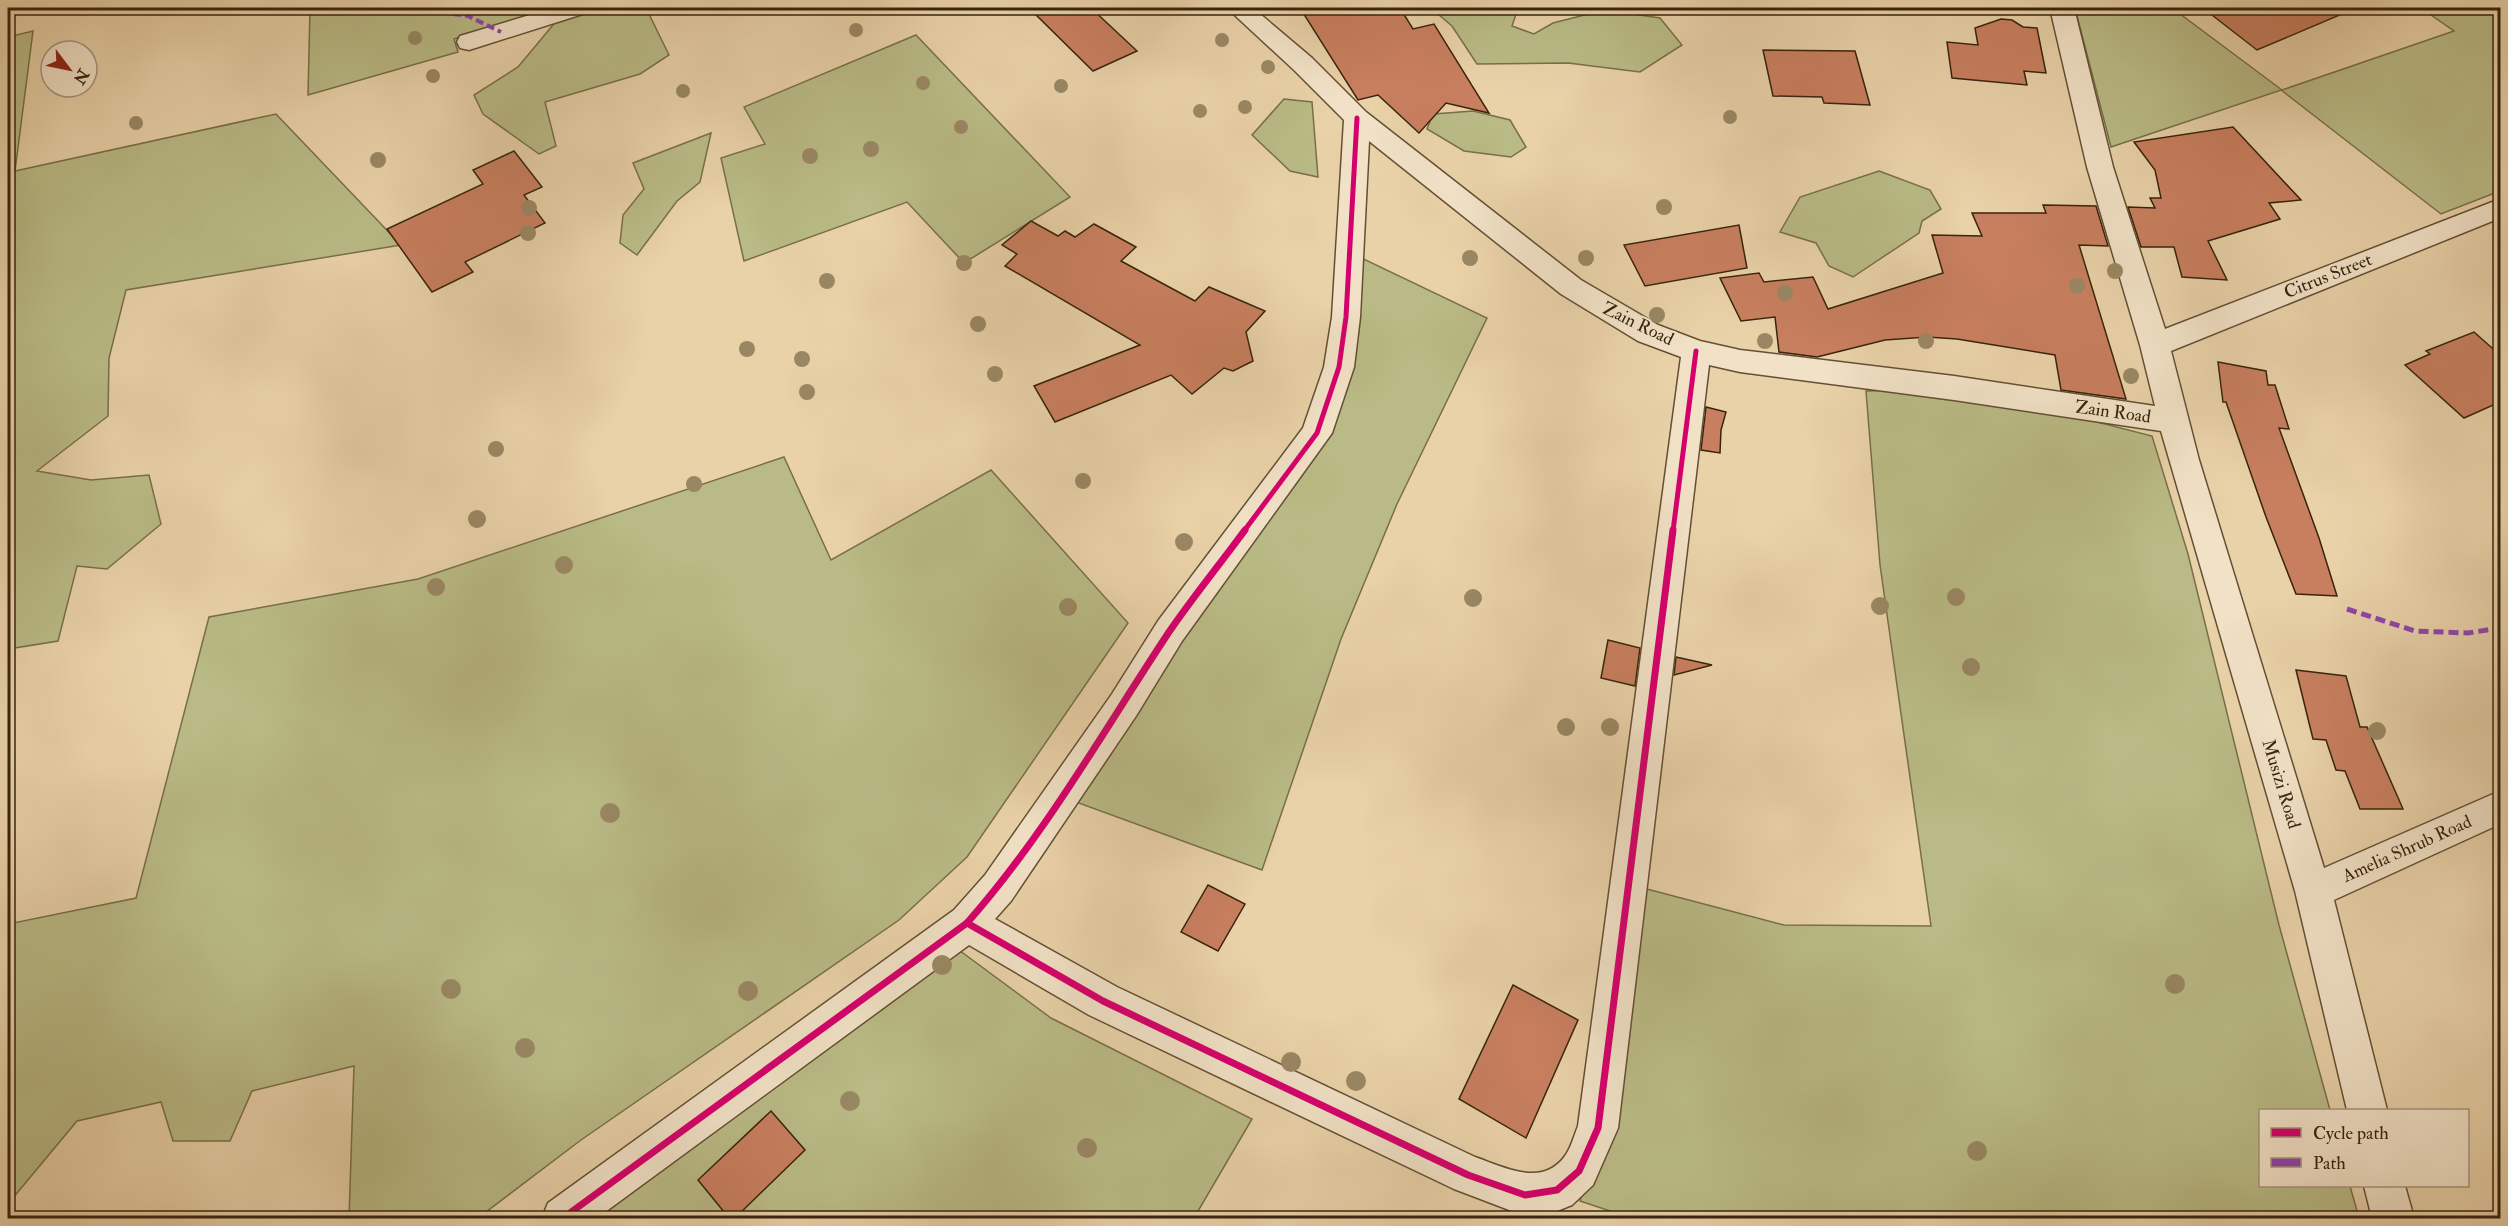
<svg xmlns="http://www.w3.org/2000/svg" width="2508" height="1226" viewBox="0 0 2508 1226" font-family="'IM FELL Double Pica',serif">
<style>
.green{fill:#b9ba85;stroke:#786f49;stroke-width:1.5}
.building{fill:#c87f5f;stroke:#37240d;stroke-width:1.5}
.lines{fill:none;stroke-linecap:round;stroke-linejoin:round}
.minor-casing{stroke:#644f34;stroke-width:3}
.minor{fill:#f1e1c6;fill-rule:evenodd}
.quiet-far1{stroke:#8e44ad;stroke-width:4;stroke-dasharray:8 4;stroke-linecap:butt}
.quiet{stroke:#8e44ad;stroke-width:5;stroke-dasharray:10 5;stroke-linecap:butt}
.cycleway-far1-casing{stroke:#f1e1c6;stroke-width:8}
.cycleway-casing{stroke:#f1e1c6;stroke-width:10}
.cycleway-far1{stroke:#d6006c;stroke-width:5}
.cycleway{stroke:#d6006c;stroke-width:7}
.tree{fill:#998763}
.labels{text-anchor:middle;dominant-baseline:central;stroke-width:4.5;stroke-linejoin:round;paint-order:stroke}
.street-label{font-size:18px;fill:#37240d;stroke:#f1e1c6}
</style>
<rect width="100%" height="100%" fill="#e9d1a8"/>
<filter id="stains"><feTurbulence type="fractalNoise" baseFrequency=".00333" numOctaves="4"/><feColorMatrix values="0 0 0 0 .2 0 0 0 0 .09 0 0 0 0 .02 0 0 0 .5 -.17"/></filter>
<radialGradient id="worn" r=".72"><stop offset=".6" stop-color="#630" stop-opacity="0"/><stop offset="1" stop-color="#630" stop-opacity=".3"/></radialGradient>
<!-- green -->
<g class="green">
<path d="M 310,8 L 555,8 L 454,39 L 458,52 L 308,95 Z"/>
<path d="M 587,8 L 646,8 L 669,55 L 640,74 L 545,102 L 556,146 L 539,154 L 483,114 L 474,95 L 518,67 L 563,13 Z"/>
<path d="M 1431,8 L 1518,8 L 1512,26 L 1534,34 L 1553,23 L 1604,10 L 1660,18 L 1682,45 L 1640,72 L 1568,63 L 1477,64 L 1452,26 Z"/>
<path d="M 2075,8 L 2172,8 L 2282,90 L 2454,31 L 2421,8 L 2500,8 L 2500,191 L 2441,214 L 2281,90 L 2111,147 Z"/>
<path d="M 33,31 L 15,171 L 276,114 L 401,245 L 126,290 L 109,358 L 108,416 L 37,471 L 91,480 L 149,475 L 161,524 L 107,569 L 77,566 L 58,641 L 8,649 L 8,37 Z"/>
<path d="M 916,35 L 1070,197 L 964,263 L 907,202 L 744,261 L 721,158 L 765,144 L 744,107 Z"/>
<path d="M 1284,99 L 1312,102 L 1318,177 L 1290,171 L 1252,135 Z"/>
<path d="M 1473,111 L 1510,120 L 1526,147 L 1511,157 L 1464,151 L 1427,129 L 1433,114 Z"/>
<path d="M 711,133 L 700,182 L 677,201 L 637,255 L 620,243 L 623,215 L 644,189 L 633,163 Z"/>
<path d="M 1879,171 L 1930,190 L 1941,209 L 1922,221 L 1919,233 L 1853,277 L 1829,266 L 1816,243 L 1780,232 L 1800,197 Z"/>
<path d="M 1351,253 L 1487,318 L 1397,504 L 1341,639 L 1262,870 L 1054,794 L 1322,433 Z"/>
<path d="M 1964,388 L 2152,436 L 2188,554 L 2279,925 L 2330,1110 L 2260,1110 L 2260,1186 L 2350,1186 L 2359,1218 L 1631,1218 L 1580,1201 L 1635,990 L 1643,888 L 1784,925 L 1931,926 L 1880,565 L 1866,391 Z"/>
<path d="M 784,457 L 831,560 L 991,470 L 1128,623 L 967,857 L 899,920 L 581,1140 L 478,1218 L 349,1218 L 354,1066 L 252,1091 L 230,1141 L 173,1141 L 161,1102 L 77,1121 L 8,1204 L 8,924 L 136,898 L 209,617 L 418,579 Z"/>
<path d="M 940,936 L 1051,1018 L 1252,1119 L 1194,1218 L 552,1218 Z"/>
</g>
<!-- building -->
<g class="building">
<path d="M 1029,8 L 1091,8 L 1137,51 L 1093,71 Z"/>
<path d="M 1300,8 L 1400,8 L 1413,29 L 1434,24 L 1489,113 L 1446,103 L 1419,133 L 1378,95 L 1358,100 Z"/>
<path d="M 2203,8 L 2356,8 L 2257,50 Z"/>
<path d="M 2001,19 L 2012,20 L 2023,27 L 2037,28 L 2046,73 L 2024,71 L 2027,85 L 1952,78 L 1947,42 L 1978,45 L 1975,28 Z"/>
<path d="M 1763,50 L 1855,51 L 1870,105 L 1824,103 L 1822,97 L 1773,96 Z"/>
<path d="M 2233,127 L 2301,200 L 2269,203 L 2280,219 L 2208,241 L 2227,280 L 2182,277 L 2174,247 L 2141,247 L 2128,207 L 2155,208 L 2150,198 L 2161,198 L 2155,170 L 2134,142 Z"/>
<path d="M 514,151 L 542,187 L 524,195 L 545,223 L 465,262 L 473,272 L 432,292 L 387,229 L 483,184 L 473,170 Z"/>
<path d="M 2043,205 L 2096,206 L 2108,246 L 2079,245 L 2126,399 L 2061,390 L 2055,355 L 1957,339 L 1927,337 L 1885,340 L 1817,357 L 1779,352 L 1775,317 L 1741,321 L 1720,278 L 1759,273 L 1764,282 L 1813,277 L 1828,309 L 1943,273 L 1932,235 L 1982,236 L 1972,213 L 2046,213 Z"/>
<path d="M 1031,221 L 1058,236 L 1065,231 L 1075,237 L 1094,224 L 1136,247 L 1121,261 L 1195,301 L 1209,287 L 1265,311 L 1246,332 L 1253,361 L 1233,371 L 1224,368 L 1192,394 L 1171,375 L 1055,422 L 1034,386 L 1140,345 L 1005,266 L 1017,254 L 1002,245 Z"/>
<path d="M 1739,225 L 1747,268 L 1645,286 L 1624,245 Z"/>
<path d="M 2474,332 L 2500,355 L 2500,402 L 2464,418 L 2405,365 L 2430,354 L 2426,351 Z"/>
<path d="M 2218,362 L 2266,371 L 2268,385 L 2275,385 L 2289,429 L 2279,428 L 2319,538 L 2337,596 L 2296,594 L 2266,517 L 2226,402 L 2223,402 Z"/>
<path d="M 1706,407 L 1726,412 L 1721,430 L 1720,453 L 1701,450 Z"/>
<path d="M 1608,640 L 1640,648 L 1635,686 L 1601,678 Z"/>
<path d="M 1676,657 L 1712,665 L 1674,675 Z"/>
<path d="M 2296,670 L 2346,676 L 2360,727 L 2367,727 L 2403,809 L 2360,809 L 2345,771 L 2336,770 L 2326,740 L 2313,739 Z"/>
<path d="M 1208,885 L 1245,904 L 1218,951 L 1181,932 Z"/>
<path d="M 1513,985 L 1578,1020 L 1526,1138 L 1459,1099 Z"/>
<path d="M 771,1111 L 805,1150 L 735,1218 L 729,1218 L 698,1180 Z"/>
</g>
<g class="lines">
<defs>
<g id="minor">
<path d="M 553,8 L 589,8 L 586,13 L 469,50 L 460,48 L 457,42 L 460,36 Z"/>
<path d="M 1227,8 L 1253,8 L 1312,58 L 1366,112 L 1581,280 L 1658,325 L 1700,341 L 1740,350 L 1954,376 L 2155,406 L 2140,345 L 2087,167 L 2050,8 L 2074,8 L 2113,167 L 2165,329 L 2500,199 L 2500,218 L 2171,351 L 2199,460 L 2324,868 L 2500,791 L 2500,824 L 2334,900 L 2387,1110 L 2347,1110 L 2295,891 L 2161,431 L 1954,400 L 1740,372 L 1709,365 L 1618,1128 L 1593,1185 L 1572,1205 L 1557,1211 L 1525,1216 L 1454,1189 L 1089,1015 L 969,945 L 597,1218 L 542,1218 L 548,1203 L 954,910 L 985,875 L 1112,694 L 1158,621 L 1303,428 L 1324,367 L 1332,317 L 1344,120 L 1294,70 ZM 1369,141 L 1561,294 L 1638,341 L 1681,357 L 1578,1126 C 1574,1136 1571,1148 1565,1156 C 1542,1188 1504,1167 1475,1157 L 1117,987 L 995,919 L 1011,901 L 1136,716 L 1182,641 L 1332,433 L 1354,367 L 1360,317 Z"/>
<path d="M 2364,1186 L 2405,1186 L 2414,1218 L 2372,1218 Z"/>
</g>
</defs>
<!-- minor casing -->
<use href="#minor" class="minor-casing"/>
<!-- minor -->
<use href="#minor" class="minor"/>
<!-- quiet-far1 -->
<path class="quiet-far1" d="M 430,8 L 444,13 L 468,16 L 501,32"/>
<!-- quiet -->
<path class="quiet" d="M 2347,609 L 2415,631 L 2468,633 L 2500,628"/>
<defs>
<g id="cycleway-far1">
<path d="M 1244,531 L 1317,433 L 1339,367 L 1346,317 L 1357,118"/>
<path d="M 1673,531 L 1696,351"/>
</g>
<g id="cycleway">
<path d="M 967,923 L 1103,1001 L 1468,1175 L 1525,1195 L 1557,1190 L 1579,1171 L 1598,1128 L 1673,530"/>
<path d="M 563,1218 L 967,923 C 1045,835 1104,730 1169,632 C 1193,597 1220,564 1245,530"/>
</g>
</defs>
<!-- cycleway-far1 casing -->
<use href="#cycleway-far1" class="cycleway-far1-casing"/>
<!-- cycleway casing -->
<use href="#cycleway" class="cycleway-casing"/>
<!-- cycleway-far1 -->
<use href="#cycleway-far1" class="cycleway-far1"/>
<!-- cycleway -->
<use href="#cycleway" class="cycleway"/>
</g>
<!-- trees -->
<g class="tree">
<circle cx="856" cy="30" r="7"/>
<circle cx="415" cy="38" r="7"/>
<circle cx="1222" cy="40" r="7"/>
<circle cx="1268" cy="67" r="7"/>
<circle cx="433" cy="76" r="7"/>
<circle cx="923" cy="83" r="7"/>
<circle cx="1061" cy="86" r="7"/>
<circle cx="683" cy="91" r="7"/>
<circle cx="1245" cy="107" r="7"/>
<circle cx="1200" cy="111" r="7"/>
<circle cx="1730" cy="117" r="7"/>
<circle cx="136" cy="123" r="7"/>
<circle cx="961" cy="127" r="7"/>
<circle cx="871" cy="149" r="8"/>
<circle cx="810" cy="156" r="8"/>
<circle cx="378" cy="160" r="8"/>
<circle cx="1664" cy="207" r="8"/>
<circle cx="529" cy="208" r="8"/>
<circle cx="528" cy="233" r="8"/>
<circle cx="1470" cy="258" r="8"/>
<circle cx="1586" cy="258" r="8"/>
<circle cx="964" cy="263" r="8"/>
<circle cx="2115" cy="271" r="8"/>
<circle cx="827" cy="281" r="8"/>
<circle cx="2077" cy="286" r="8"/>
<circle cx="1785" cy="293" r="8"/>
<circle cx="1657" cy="315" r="8"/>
<circle cx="978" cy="324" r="8"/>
<circle cx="1765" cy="341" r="8"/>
<circle cx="1926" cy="341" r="8"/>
<circle cx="747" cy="349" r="8"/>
<circle cx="802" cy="359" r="8"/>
<circle cx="995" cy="374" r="8"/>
<circle cx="2131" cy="376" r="8"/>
<circle cx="807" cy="392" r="8"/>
<circle cx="496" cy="449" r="8"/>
<circle cx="1083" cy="481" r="8"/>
<circle cx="694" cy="484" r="8"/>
<circle cx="477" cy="519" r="9"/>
<circle cx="1184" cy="542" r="9"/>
<circle cx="564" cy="565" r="9"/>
<circle cx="436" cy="587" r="9"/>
<circle cx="1956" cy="597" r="9"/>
<circle cx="1473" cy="598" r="9"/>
<circle cx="1880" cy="606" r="9"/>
<circle cx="1068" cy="607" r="9"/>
<circle cx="1971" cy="667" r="9"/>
<circle cx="1566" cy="727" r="9"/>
<circle cx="1610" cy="727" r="9"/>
<circle cx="2377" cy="731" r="9"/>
<circle cx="610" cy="813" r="10"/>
<circle cx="942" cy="965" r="10"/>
<circle cx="2175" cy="984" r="10"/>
<circle cx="451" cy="989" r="10"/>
<circle cx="748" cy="991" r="10"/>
<circle cx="525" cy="1048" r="10"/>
<circle cx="1291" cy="1062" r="10"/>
<circle cx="1356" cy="1081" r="10"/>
<circle cx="850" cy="1101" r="10"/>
<circle cx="1087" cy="1148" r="10"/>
<circle cx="1977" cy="1151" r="10"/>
</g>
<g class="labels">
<!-- street labels -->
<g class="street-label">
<text transform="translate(2328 276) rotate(-22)">Citrus Street</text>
<text transform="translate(1638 324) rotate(26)">Zain Road</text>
<text transform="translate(2113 412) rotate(8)">Zain Road</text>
<text transform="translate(2281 784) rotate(73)">Musizi Road</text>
<text transform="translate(2407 849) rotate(-24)">Amelia Shrub Road</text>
</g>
</g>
<!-- margin -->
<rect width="2508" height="1226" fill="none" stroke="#e9d1a8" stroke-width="30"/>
<rect x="9" y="9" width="2490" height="1208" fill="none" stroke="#37240d" stroke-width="3"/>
<rect x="15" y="15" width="2478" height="1196" fill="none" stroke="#37240d" stroke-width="1.5"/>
<!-- legend -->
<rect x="2259" y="1109" width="210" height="78" fill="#f1e1c6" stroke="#a7957c" stroke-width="1.5"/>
<rect x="2271" y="1128" width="30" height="9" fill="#d6006c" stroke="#a7957c" stroke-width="1.5"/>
<text x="2313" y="1139" font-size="18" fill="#37240d">Cycle path</text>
<rect x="2271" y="1158" width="30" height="9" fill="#8e44ad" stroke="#a7957c" stroke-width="1.5"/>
<text x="2313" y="1169" font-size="18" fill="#37240d">Path</text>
<!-- north arrow -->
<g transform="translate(69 69) rotate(122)"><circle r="28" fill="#f1e1c6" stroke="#a7957c" stroke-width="1.5"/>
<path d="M0-4.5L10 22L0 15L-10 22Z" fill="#8f2418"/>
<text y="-9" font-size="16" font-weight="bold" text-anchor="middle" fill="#37240d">N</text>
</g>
<rect width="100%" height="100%" filter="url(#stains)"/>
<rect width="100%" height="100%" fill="url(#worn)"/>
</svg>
